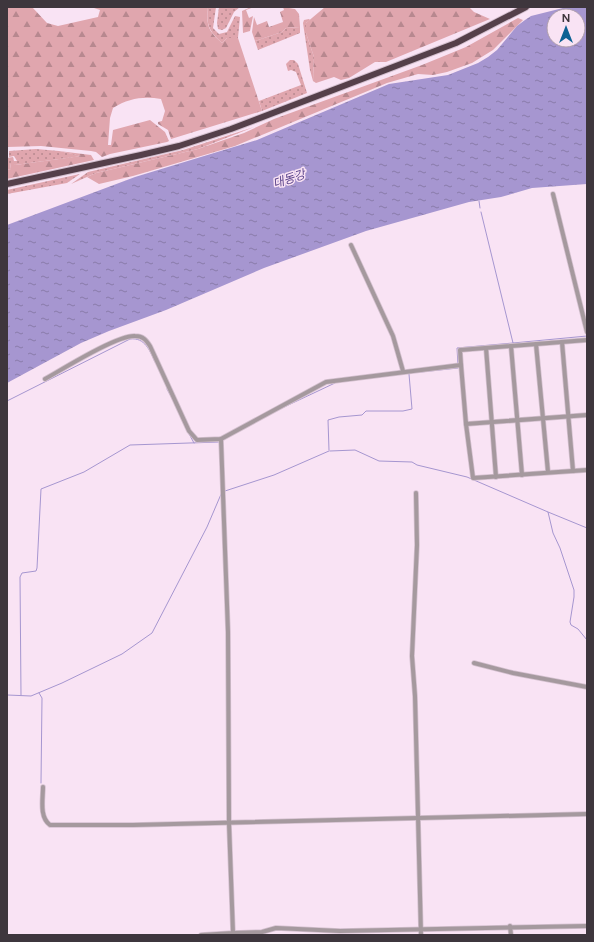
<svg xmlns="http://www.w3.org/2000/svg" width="594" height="942" viewBox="0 0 594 942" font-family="Figtree,'Noto Sans KR',sans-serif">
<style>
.grass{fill:url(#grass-dots)}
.forest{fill:url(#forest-firs)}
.water{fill:url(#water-ripples);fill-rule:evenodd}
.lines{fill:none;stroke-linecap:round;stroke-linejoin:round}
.stream{stroke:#a696d0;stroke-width:1}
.minor-casing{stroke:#d4c0cf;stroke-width:5.5}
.highway-casing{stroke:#d4c0cf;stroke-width:8}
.minor{stroke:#a5999e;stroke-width:4}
.highway{stroke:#55404a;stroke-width:6}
.labels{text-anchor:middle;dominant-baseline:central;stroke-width:3;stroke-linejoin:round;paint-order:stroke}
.water-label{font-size:12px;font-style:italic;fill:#5c458c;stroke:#f9e3f4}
</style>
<defs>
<pattern id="grass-dots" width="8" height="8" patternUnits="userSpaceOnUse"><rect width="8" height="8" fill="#e0a6ae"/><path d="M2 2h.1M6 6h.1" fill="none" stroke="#b7888f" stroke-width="1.8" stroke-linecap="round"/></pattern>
<pattern id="forest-firs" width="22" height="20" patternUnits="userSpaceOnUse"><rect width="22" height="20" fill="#e0a6ae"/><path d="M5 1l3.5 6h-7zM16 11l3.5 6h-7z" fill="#b7888f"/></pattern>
<pattern id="water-ripples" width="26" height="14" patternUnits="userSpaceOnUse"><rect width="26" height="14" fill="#a696d0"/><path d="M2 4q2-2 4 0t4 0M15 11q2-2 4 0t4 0" fill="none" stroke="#897baa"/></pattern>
</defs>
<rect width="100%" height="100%" fill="#f9e3f4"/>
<!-- grass -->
<g class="grass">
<path d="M 208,7 L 216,7 L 213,28 L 219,34 L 227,32 L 235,16 L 240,17 L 238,38 L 227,38 L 222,43 C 209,31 206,25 208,7 Z"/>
<path d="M 219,7 L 240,7 L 234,12 L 226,28 L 222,30 L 218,29 L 217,23 Z"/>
<path d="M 309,19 L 310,20 L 306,23 L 306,33 L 314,57 L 313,81 L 310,70 L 303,23 L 304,20 Z"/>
<path d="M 300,27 L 300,33 L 258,50 L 255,41 L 282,32 L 286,28 Z"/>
<path d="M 290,60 L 294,60 L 298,64 L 307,93 L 262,111 L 259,101 L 301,85 L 296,72 L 291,70 L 288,71 L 286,64 Z"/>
<path d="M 254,127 L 198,149 L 96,173 L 71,184 L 88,172 L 183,150 Z"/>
<path d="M 36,149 L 59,151 L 82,156 L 15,165 L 10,163 L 11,169 L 7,170 L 7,158 L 13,157 L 14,161 L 17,161 L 14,156 L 9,157 L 9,151 Z"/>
<path d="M 80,174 L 67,183 L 7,194 L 7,190 Z"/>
</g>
<!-- forest -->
<g class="forest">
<path d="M 7,7 L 32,7 L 47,23 L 58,26 L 98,17 L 100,10 L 91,7 L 208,7 C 206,25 208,31 222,43 L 227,38 L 238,38 L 262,111 L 171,139 L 168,130 L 158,124 L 158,122 L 162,121 L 165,111 L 161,99 C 144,96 129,98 113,108 L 110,118 L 108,145 L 111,145 L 113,130 L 150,120 L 165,132 L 169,141 L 167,142 L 110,154 L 102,157 L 96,152 L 91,151 L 41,146 L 7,147 Z"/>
<path d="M 251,7 L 254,7 L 246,10 L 249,18 L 253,16 L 250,31 L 243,33 L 242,11 Z"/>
<path d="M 283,7 L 295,9 L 299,14 L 300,27 L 286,28 L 282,32 L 255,41 L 252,32 L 254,17 L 257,25 L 267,21 L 269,27 L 283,22 L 280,12 L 284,10 Z"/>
<path d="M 325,7 L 469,7 L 474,12 L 490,19 L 386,62 L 375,62 L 349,78 L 341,80 L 334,77 L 316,83 L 313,81 L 314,57 L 306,33 L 306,23 Z"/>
<path d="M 518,18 L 523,20 L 493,50 L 472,63 L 447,72 L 433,75 L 418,74 L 387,83 L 235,146 L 133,176 L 99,184 L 87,177 L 96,173 L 198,149 L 244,133 L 274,119 L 422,65 L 466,47 Z"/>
<path d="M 59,151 L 91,155 L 94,160 L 7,179 L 7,170 L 11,169 L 10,163 L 13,162 L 15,165 L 81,156 Z"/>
</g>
<!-- water -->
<path class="water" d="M 567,7 L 587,7 L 587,184 L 532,188 L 501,197 L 469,202 L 366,231 L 264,268 L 166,310 L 109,331 L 81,343 L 7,383 L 7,225 L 135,177 L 257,140 L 389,84 L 448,75 L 478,63 L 488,57 L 497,50 L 517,26 L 525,20 L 531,16 ZM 554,16 L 578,16 L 578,40 L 554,40 Z"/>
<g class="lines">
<!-- stream -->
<g class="stream">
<path d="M 479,201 L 480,208"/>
<path d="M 481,212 L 513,343 L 587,336"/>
<path d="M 458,365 L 457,348 L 513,343"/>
<path d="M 421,372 L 458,368"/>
<path d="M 167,389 L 174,402"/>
<path d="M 7,401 L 130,339 C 145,337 150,351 155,362"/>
<path d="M 282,408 L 335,383"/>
<path d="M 188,432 L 194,443"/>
<path d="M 329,450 L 328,420 L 339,417 L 362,415 L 366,411 L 403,411 L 412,409 L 409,374"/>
<path d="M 330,451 L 355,450 L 379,461 L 412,462 L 417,465 L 467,477 L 548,512 L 553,533 L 560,548 L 574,590 L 574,597 L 570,622 L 571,625 L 578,629 L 587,640"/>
<path d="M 225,491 L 274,475 L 329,451"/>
<path d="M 548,512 L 587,528"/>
<path d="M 39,693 L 42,698 L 41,783"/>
<path d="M 7,695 L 31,696 L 62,683 L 122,654 L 152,633 L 207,527 L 222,492"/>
<path d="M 21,695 L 20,577 L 22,573 L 36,571 L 37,568 L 41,489 L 84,472 L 130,445 L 219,442"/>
</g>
<defs>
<g id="minor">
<path d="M 553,194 L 587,332"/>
<path d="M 351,245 L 393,336 L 403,371"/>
<path d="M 562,342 L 573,471"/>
<path d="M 536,344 L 548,472"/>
<path d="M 511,346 L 522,475"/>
<path d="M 486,348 L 496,477"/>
<path d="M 461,365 L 466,424 L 587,415"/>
<path d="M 45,379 C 63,369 117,335 135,336 C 143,336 146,340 150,346 L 189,431 L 197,440 L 221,439 L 326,382 L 461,365 L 460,350 L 587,340"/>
<path d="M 466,424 L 473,478 L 587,470"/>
<path d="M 416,493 L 417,545 L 412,656 L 415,696 L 421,935"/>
<path d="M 474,663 L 513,673 L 587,687"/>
<path d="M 43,787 C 43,799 39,817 50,825 L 133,825 L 587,814"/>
<path d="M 510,926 L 511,935"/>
<path d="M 201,935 L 233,933 L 229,823 L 228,632 L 221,439"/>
<path d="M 233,935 L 233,933 L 262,932 L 276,928 L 340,931 L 587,926"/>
</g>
<path id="highway" d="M 7,184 L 141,155 L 179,146 L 231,129 L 456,43 L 526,7"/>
</defs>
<!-- minor casing -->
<use href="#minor" class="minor-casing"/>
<!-- highway casing -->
<use href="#highway" class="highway-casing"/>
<!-- minor -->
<use href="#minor" class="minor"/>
<!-- highway -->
<use href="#highway" class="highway"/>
</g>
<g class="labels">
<!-- water labels -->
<g class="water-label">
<text transform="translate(289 179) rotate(-18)">대동강</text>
</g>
</g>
<!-- border -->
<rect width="594" height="942" fill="none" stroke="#3e363d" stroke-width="16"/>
<!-- north arrow -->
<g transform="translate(566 28)"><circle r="19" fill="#f9e3f4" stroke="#ae9eab"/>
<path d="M0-3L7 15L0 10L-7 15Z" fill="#0c6193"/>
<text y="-6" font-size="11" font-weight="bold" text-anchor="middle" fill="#3e363d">N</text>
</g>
</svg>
